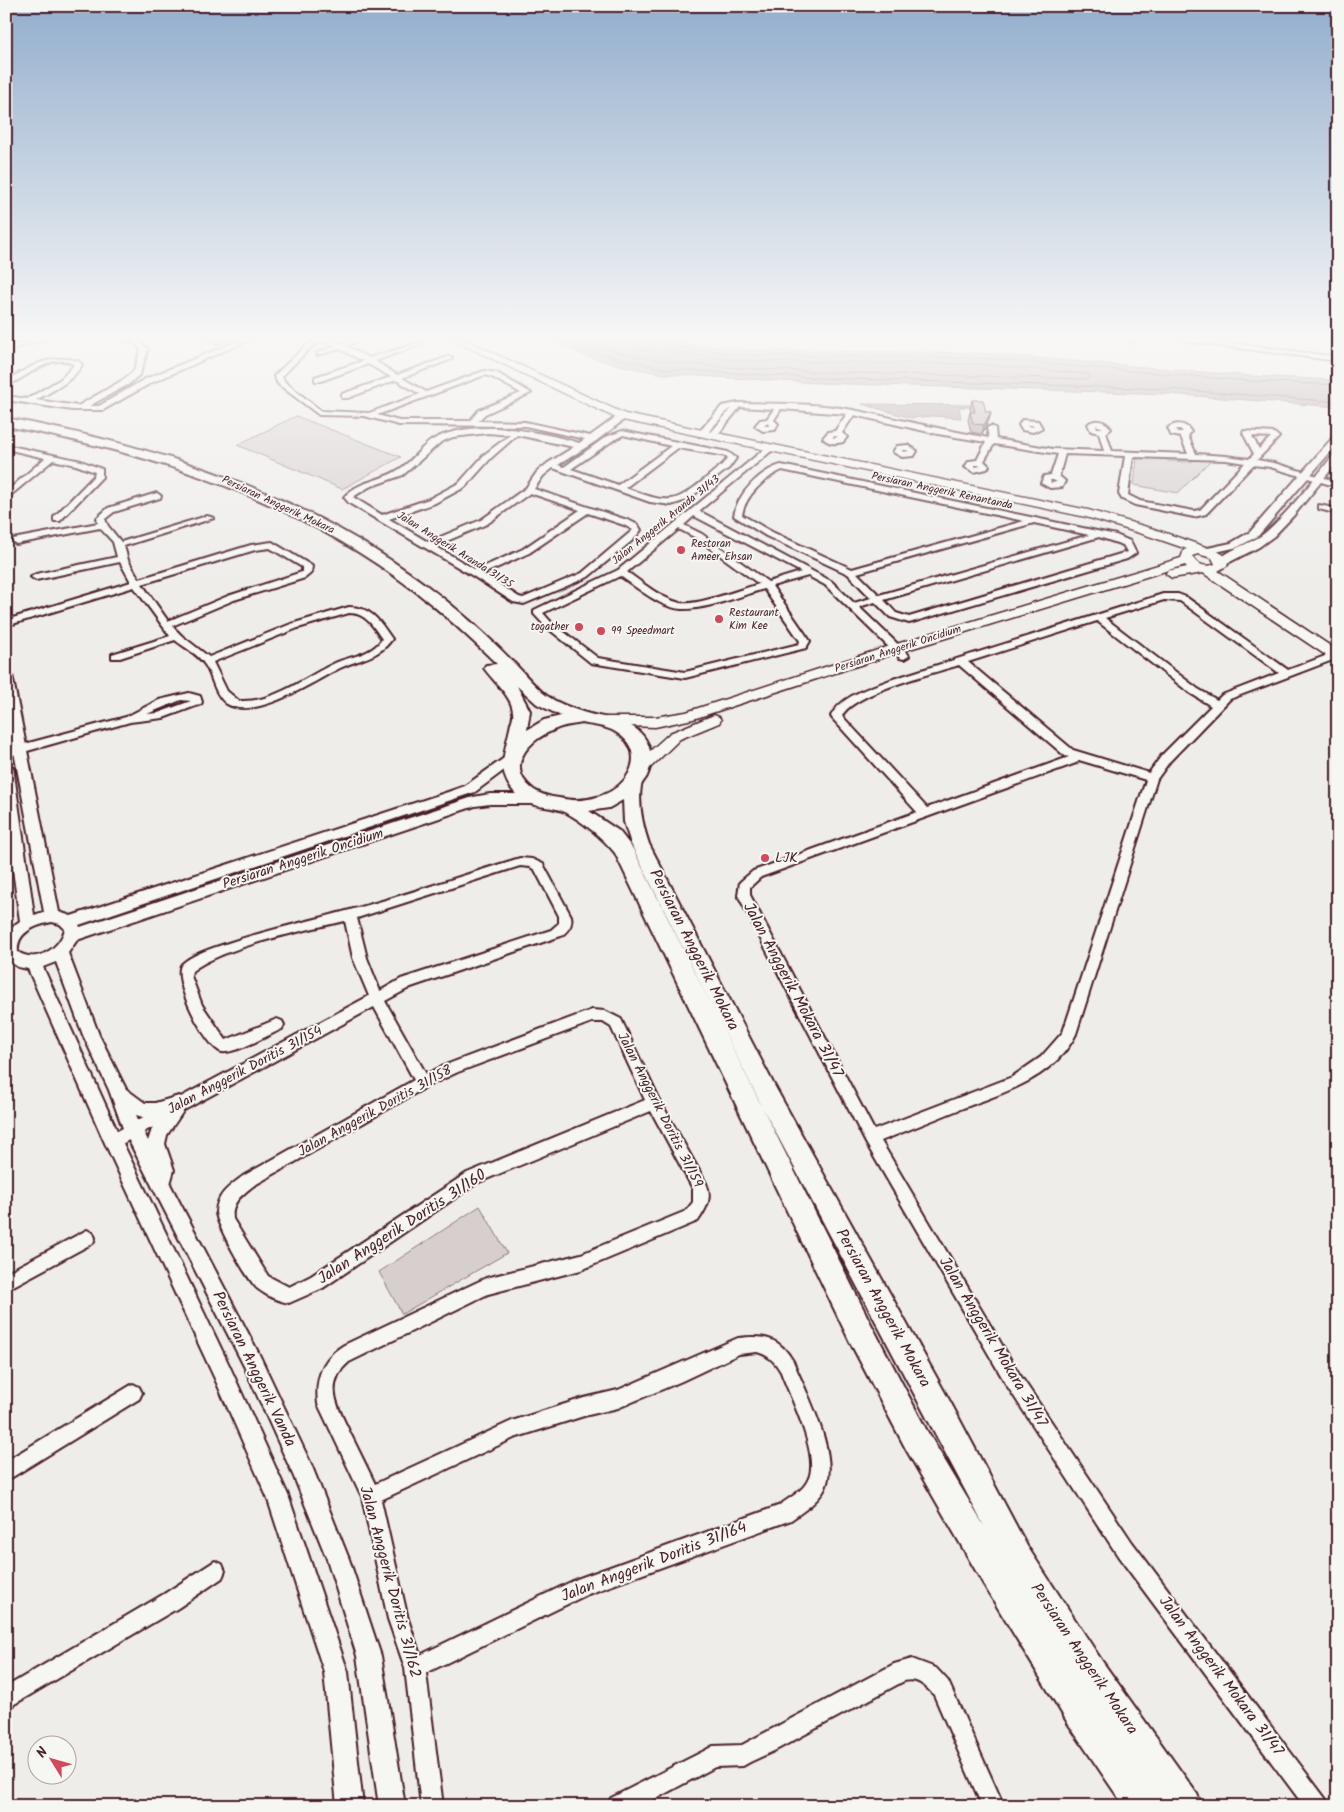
<svg xmlns="http://www.w3.org/2000/svg" width="1344" height="1812" viewBox="0 0 1344 1812" font-family="Kalam,sans-serif">
<style>
.green{fill:#d7cfce;stroke:#90777c}
.water{fill:#b4a4a5;stroke:#8a6f74}
.lines{fill:none;stroke-linecap:round;stroke-linejoin:round}
.shore{stroke:#74545c;stroke-width:1}
.minor-casing{stroke:#4a1f2b;stroke-width:4}
.tertiary-casing{stroke:#4a1f2b;stroke-width:4}
.secondary-casing{stroke:#4a1f2b;stroke-width:3}
.primary-casing{stroke:#4a1f2b;stroke-width:4}
.minor{fill:#f6f6f2;fill-rule:evenodd}
.tertiary{fill:#f6f6f2;fill-rule:evenodd}
.secondary{fill:#f6f6f2;fill-rule:evenodd}
.primary{fill:#f6f6f2;fill-rule:evenodd}
.wall{fill:#aaa0a1;stroke:#4a1f2b}
.shaded-wall{fill:#8b8283;stroke:#4a1f2b}
.building{fill:#c6babb;stroke:#4a1f2b}
.poi-dot{fill:#d1495b;stroke:#f6f6f2;stroke-width:2}
.labels{text-anchor:middle;dominant-baseline:central;stroke-width:4;stroke-linejoin:round;paint-order:stroke}
.far-street-label{font-size:11px;fill:#4a1f2b;stroke:#f6f6f2}
.far-poi-label{font-size:11px;fill:#4a1f2b;stroke:#f6f6f2;text-anchor:start}
.poi-label{font-size:14px;fill:#4a1f2b;stroke:#f6f6f2;text-anchor:start}
.street-label{font-size:14px;fill:#4a1f2b;stroke:#f6f6f2}
.near-street-label{font-size:16px;fill:#4a1f2b;stroke:#f6f6f2}
</style>
<rect width="100%" height="100%" fill="#efedea"/>
<filter id="ink" filterUnits="userSpaceOnUse"><feTurbulence type="fractalNoise" baseFrequency=".02" numOctaves="2"/><feDisplacementMap in="SourceGraphic" scale="10" xChannelSelector="R" yChannelSelector="G"/><feConvolveMatrix kernelMatrix="1 2 1 2 8 2 1 2 1" color-interpolation-filters="sRGB"/></filter>
<g filter="url(#ink)">
<!-- green -->
<g class="green">
<path d="M 296,416 L 401,457 L 342,489 L 237,445 Z"/>
<path d="M 1137,457 L 1166,458 L 1168,461 L 1192,462 L 1190,458 L 1212,459 L 1178,493 L 1134,485 Z"/>
<path d="M 480,1206 L 507,1253 L 402,1314 L 379,1272 Z"/>
</g>
<!-- water -->
<g class="water">
<path d="M 550,339 L 655,339 L 691,344 L 747,350 L 978,353 L 1250,376 L 1338,380 L 1338,407 L 1169,394 L 817,383 L 664,374 L 627,367 L 582,355 Z"/>
<path d="M 862,404 L 972,405 L 973,407 L 959,407 L 961,418 L 932,416 L 911,418 Z"/>
</g>
<g class="lines">
<!-- shore -->
<g class="shore">
<path d="M 559,339 L 583,350 L 665,369 L 817,378 L 1169,389 L 1338,402"/>
<path d="M 574,339 C 648,366 724,367 801,371 C 897,375 992,376 1088,379 L 1090,377 L 1088,374 L 978,364 L 746,361 L 668,352 L 661,348 L 659,339"/>
<path d="M 595,339 L 651,352 L 653,350 L 651,339"/>
<path d="M 665,339 L 666,343 L 670,346 L 747,355 L 978,358 L 1250,381 L 1338,385"/>
</g>
<defs>
<g id="minor">
<path d="M 35,339 L 45,339 L 6,351 L 6,347 Z"/>
<path d="M 122,339 L 138,340 L 148,349 L 140,374 L 129,384 L 89,406 L 99,406 L 145,379 L 243,339 L 251,339 L 151,383 L 103,410 L 72,410 L 6,400 L 6,396 L 27,399 L 61,379 L 74,365 C 53,350 26,379 6,386 L 6,381 C 30,367 50,353 78,361 L 82,365 C 72,382 52,391 36,400 L 78,406 L 123,380 L 134,371 L 141,349 L 134,343 Z"/>
<path d="M 205,339 L 231,339 L 217,343 Z"/>
<path d="M 318,339 L 332,339 L 341,344 L 354,339 L 363,339 L 346,346 L 369,358 L 422,342 L 422,344 L 375,361 L 397,375 L 448,357 L 452,357 L 452,359 L 402,378 L 426,392 L 484,371 L 497,373 L 531,393 L 485,414 L 478,421 L 525,422 L 590,436 L 619,415 L 625,415 L 625,419 L 596,441 L 558,465 L 564,467 L 606,437 L 622,431 L 728,452 L 736,458 L 729,468 L 687,500 L 671,505 L 650,502 L 553,468 L 543,476 L 534,489 L 630,521 L 638,525 L 641,530 L 634,539 L 588,577 L 524,604 L 513,602 L 473,576 L 349,503 L 344,497 C 358,481 381,481 398,470 C 413,462 421,445 436,438 C 476,419 539,431 579,443 L 585,439 L 525,426 L 399,425 L 364,416 L 319,415 L 278,384 L 274,376 L 308,344 ZM 325,341 L 335,346 L 317,353 L 317,355 L 340,349 L 363,361 L 315,377 L 315,381 L 321,381 L 368,364 L 391,377 L 342,394 L 342,398 L 348,398 L 396,380 L 420,394 L 369,413 L 321,411 L 284,381 L 282,376 L 312,346 ZM 485,375 L 492,377 L 521,393 L 479,410 L 470,421 L 399,421 L 377,415 ZM 488,433 L 510,435 L 485,454 L 459,483 L 429,499 L 382,515 L 353,497 L 369,487 L 403,475 L 441,442 L 453,437 ZM 517,435 L 574,447 L 548,463 L 537,472 L 526,488 L 481,520 L 428,542 L 389,519 L 435,503 L 465,487 L 491,458 ZM 623,435 L 671,446 L 618,485 L 571,469 L 612,441 ZM 678,448 L 726,456 L 728,458 L 723,464 C 710,474 686,498 671,499 C 656,501 639,492 625,488 ZM 530,493 L 580,510 L 523,549 L 476,570 L 435,546 L 487,524 ZM 588,513 L 624,525 L 633,530 L 582,573 L 523,598 L 519,597 L 483,574 L 529,553 Z"/>
<path d="M 1131,339 L 1137,339 L 1133,343 L 1130,341 Z"/>
<path d="M 1182,339 L 1199,339 L 1338,357 L 1338,361 L 1185,341 Z"/>
<path d="M 738,403 C 776,404 815,403 853,410 C 898,419 943,430 989,438 L 987,428 L 991,426 L 995,428 L 996,439 L 1053,449 L 1104,451 L 1099,433 L 1091,431 L 1088,424 C 1096,418 1106,421 1111,429 L 1106,433 L 1112,451 L 1188,454 L 1181,437 L 1171,435 L 1168,428 C 1176,422 1186,423 1191,432 L 1188,436 L 1196,454 L 1226,456 L 1249,459 L 1254,454 L 1243,433 L 1244,431 L 1274,433 L 1279,437 L 1257,460 L 1274,463 L 1338,482 L 1338,487 L 1270,467 L 1253,465 L 1206,514 L 1194,517 L 1135,505 L 1122,499 L 1119,494 L 1125,456 L 1065,454 L 1059,476 L 1065,481 L 1062,487 L 1050,488 L 1041,483 L 1044,476 L 1051,475 L 1058,454 L 994,444 L 984,461 L 989,466 L 987,469 L 974,472 L 965,467 L 969,461 L 977,460 L 986,442 L 938,434 L 854,415 L 842,433 L 847,437 L 843,442 C 835,444 829,444 823,438 L 828,432 L 835,431 L 847,414 L 781,409 L 774,420 L 778,424 L 775,430 L 763,431 L 755,426 L 760,420 L 767,419 L 774,409 L 740,407 L 715,438 L 708,436 L 731,409 L 728,410 L 705,436 L 699,436 L 699,432 L 722,406 ZM 768,423 L 769,426 L 764,426 ZM 1096,425 L 1103,428 L 1097,428 ZM 1176,429 L 1180,429 L 1183,432 L 1177,432 ZM 833,436 L 836,436 L 838,437 L 833,438 ZM 1252,436 L 1271,437 L 1259,449 ZM 1133,457 L 1226,460 L 1245,463 L 1200,510 L 1194,511 L 1140,501 L 1128,495 ZM 975,465 L 978,465 L 981,466 L 975,467 ZM 1050,480 L 1053,480 L 1057,482 L 1051,483 Z"/>
<path d="M 1022,420 L 1038,421 L 1042,428 L 1033,432 L 1022,430 L 1019,425 ZM 1027,425 L 1032,425 L 1034,427 L 1028,426 Z"/>
<path d="M 6,445 L 81,461 L 102,469 L 102,477 L 60,521 L 54,521 L 54,517 L 94,476 L 95,472 L 76,465 L 53,460 L 6,499 L 6,492 L 45,458 L 6,449 Z"/>
<path d="M 908,445 L 917,451 L 914,456 L 902,457 L 893,452 L 897,446 ZM 903,450 L 906,450 L 909,451 L 903,452 Z"/>
<path d="M 768,446 L 775,448 L 699,511 L 831,581 L 854,603 L 871,598 L 848,574 L 766,536 L 734,516 C 737,494 760,471 781,465 L 1116,535 L 1130,541 L 1136,553 L 1127,559 L 909,623 L 890,617 L 875,602 L 859,607 L 908,654 L 909,656 L 904,659 L 900,658 L 825,585 L 808,576 L 772,586 L 810,641 L 806,648 L 685,678 L 591,663 L 545,626 L 534,614 L 534,610 L 618,570 ZM 782,470 L 1024,521 L 852,569 L 772,532 L 742,515 C 745,495 765,478 782,470 ZM 694,516 L 801,572 L 768,582 L 702,534 L 684,525 ZM 1034,523 L 1089,535 L 879,595 L 857,573 ZM 679,529 L 696,538 L 759,584 C 741,589 697,606 680,603 C 660,598 643,583 627,572 ZM 1099,537 L 1123,545 L 1127,552 L 909,617 L 896,613 L 884,600 ZM 620,576 C 638,588 659,607 681,609 C 706,610 740,596 764,589 L 800,641 L 799,644 L 685,672 L 598,658 L 551,622 L 543,613 Z"/>
<path d="M 157,493 L 161,496 L 160,498 L 114,512 L 105,519 L 108,526 L 121,542 L 207,516 L 214,518 L 124,546 L 128,560 L 139,579 L 251,545 L 272,542 L 312,566 L 311,573 L 305,578 L 234,600 L 172,626 L 182,636 L 209,657 L 291,624 L 349,607 C 372,607 380,622 392,639 C 379,658 359,659 340,668 C 314,681 256,721 227,704 C 214,695 213,677 205,665 C 198,654 185,648 175,640 L 120,658 L 112,658 L 112,654 L 170,636 L 134,587 L 6,626 L 6,620 L 131,582 L 120,562 L 36,580 L 31,577 L 36,574 L 117,557 L 113,542 L 100,528 L 16,544 L 12,541 L 13,539 L 98,523 L 97,518 L 108,508 ZM 270,548 L 302,567 L 302,572 L 228,596 L 168,621 L 142,584 L 255,550 ZM 349,613 C 366,613 373,626 382,639 C 372,655 351,656 335,663 C 305,677 274,703 239,701 L 227,691 L 213,662 L 298,628 Z"/>
<path d="M 1319,505 L 1338,509 L 1338,514 L 1319,509 Z"/>
<path d="M 1163,594 L 1178,594 L 1186,597 L 1288,670 L 1338,651 L 1338,658 L 1230,699 L 1170,761 L 1157,779 L 1076,1034 C 1054,1078 1006,1092 963,1108 C 936,1119 908,1130 881,1141 L 1018,1372 L 1132,1542 L 1325,1798 L 1328,1806 L 1304,1806 L 1118,1556 L 1006,1384 L 866,1143 L 738,895 L 740,882 L 753,871 L 917,812 L 832,718 L 831,716 C 842,695 870,688 890,680 ZM 1164,600 L 1180,601 L 1279,673 L 1222,695 L 1217,700 L 1198,689 L 1105,618 ZM 1097,621 L 1190,693 L 1211,706 L 1162,755 L 1149,773 L 1073,750 L 968,662 ZM 959,665 L 1065,756 L 1069,757 L 927,808 L 842,716 C 853,693 934,673 959,665 ZM 1079,760 L 1146,780 L 1063,1032 L 1041,1057 L 1012,1077 L 874,1130 L 750,895 L 750,887 L 761,877 L 1076,763 Z"/>
<path d="M 189,693 L 200,696 L 202,702 L 201,704 L 163,718 L 130,722 L 6,757 L 6,749 L 126,717 L 159,700 ZM 181,700 L 191,701 L 158,713 L 147,714 Z"/>
<path d="M 520,858 L 532,859 L 543,864 L 571,916 C 573,925 568,931 561,936 L 411,987 L 385,1001 L 426,1074 L 448,1064 L 592,1010 L 605,1011 L 621,1019 L 659,1099 L 706,1183 C 713,1198 706,1209 698,1221 L 581,1270 L 488,1294 L 349,1362 C 322,1385 339,1409 351,1435 C 359,1451 367,1467 375,1484 L 512,1421 L 584,1398 L 618,1390 L 738,1338 C 764,1335 779,1337 793,1361 C 806,1393 843,1460 823,1492 C 815,1504 802,1512 791,1520 L 588,1594 L 426,1673 L 443,1806 L 421,1806 L 405,1668 L 388,1619 L 362,1497 L 318,1404 C 315,1379 322,1358 344,1345 L 486,1278 L 581,1254 L 686,1211 L 693,1202 L 693,1189 L 651,1111 L 477,1183 L 323,1288 L 289,1303 C 278,1301 267,1296 258,1289 C 248,1281 216,1224 216,1212 C 217,1194 230,1186 243,1176 L 414,1080 L 374,1007 L 118,1146 L 113,1148 L 108,1146 L 106,1141 L 108,1136 L 369,996 L 353,958 L 345,921 C 305,930 223,947 192,971 L 191,976 L 202,1005 L 226,1040 L 277,1019 L 282,1021 L 284,1025 L 282,1029 C 268,1035 236,1054 222,1052 C 207,1049 170,978 182,964 C 192,955 207,950 219,946 C 262,931 306,922 350,910 C 407,895 463,875 520,858 ZM 520,866 L 530,867 L 535,870 L 559,916 L 559,923 L 551,930 L 401,979 L 380,991 L 367,958 L 357,918 ZM 592,1022 L 603,1022 L 611,1027 L 645,1100 L 467,1173 L 311,1276 L 289,1287 L 268,1276 L 233,1219 C 231,1202 241,1196 253,1186 L 428,1086 L 458,1072 ZM 757,1352 C 769,1355 775,1362 781,1372 C 790,1397 821,1456 808,1480 C 803,1491 788,1499 778,1506 L 577,1579 L 420,1655 L 408,1619 L 381,1500 L 514,1438 L 584,1416 L 618,1408 L 682,1381 L 739,1354 Z"/>
<path d="M 87,1230 L 93,1233 L 95,1238 L 93,1243 L 6,1290 L 6,1273 Z"/>
<path d="M 133,1384 L 139,1387 L 142,1393 L 139,1399 L 6,1481 L 6,1461 Z"/>
<path d="M 215,1561 L 222,1564 L 225,1571 L 222,1578 L 178,1608 L 6,1709 L 6,1687 L 164,1594 Z"/>
<path d="M 912,1659 L 936,1668 L 948,1681 L 1004,1806 L 982,1806 L 934,1695 C 924,1685 918,1678 904,1681 L 776,1750 L 750,1762 L 743,1766 L 715,1767 L 642,1806 L 608,1806 L 611,1798 L 706,1750 L 713,1746 L 742,1745 L 894,1664 Z"/>
</g>
<g id="tertiary">
<path d="M 1338,434 L 1338,443 L 1258,536 L 1238,547 L 1207,554 L 1203,553 L 1202,551 L 1203,549 L 1231,543 L 1250,532 L 1335,435 Z"/>
<path d="M 1338,452 L 1338,461 L 1294,515 L 1274,536 L 1259,547 L 1226,564 L 1218,564 L 1217,562 C 1229,548 1252,544 1266,532 C 1292,509 1313,480 1335,453 Z"/>
<path d="M 6,671 L 12,675 L 59,912 L 71,916 L 448,792 L 465,786 L 507,756 L 517,756 L 519,759 L 475,792 L 79,925 L 80,927 L 473,797 L 490,794 L 535,794 L 540,796 L 542,799 L 540,802 L 535,804 L 490,804 L 475,806 L 77,940 L 68,953 L 99,1035 L 126,1089 L 145,1103 L 155,1103 L 179,1096 L 185,1099 L 188,1104 L 167,1135 L 165,1144 L 174,1170 L 170,1184 L 258,1352 L 311,1464 L 349,1559 L 381,1656 L 405,1806 L 379,1806 L 357,1656 L 327,1559 L 294,1477 L 244,1366 L 124,1131 L 109,1090 L 83,1035 L 56,962 L 43,967 L 120,1137 L 229,1365 L 288,1495 L 348,1672 L 363,1806 L 337,1806 L 324,1672 L 267,1497 L 215,1379 L 104,1141 L 28,969 L 18,967 L 6,959 C 6,941 3,932 20,921 L 6,818 L 6,763 L 13,767 L 34,915 L 44,912 L 6,709 ZM 52,922 L 60,924 L 65,929 C 60,949 36,964 18,952 C 16,932 36,925 52,922 ZM 136,1115 L 149,1119 L 159,1117 L 153,1126 L 148,1141 Z"/>
</g>
<g id="secondary">
<path d="M 451,339 L 463,339 L 625,414 L 1088,510 L 1154,529 L 1217,551 L 1224,555 L 1228,565 L 1218,571 L 1338,651 L 1338,661 L 1333,660 L 1203,573 L 1172,578 L 1166,574 L 1167,571 L 1187,567 L 1185,565 L 900,652 L 693,719 L 655,727 L 601,725 L 599,722 L 601,719 L 606,717 L 655,717 L 686,712 L 890,646 L 1181,558 L 1184,550 L 1187,549 L 1146,535 L 1086,517 L 618,419 ZM 1198,554 L 1212,558 L 1215,564 C 1207,568 1196,565 1192,556 Z"/>
<path d="M 714,715 L 719,717 L 721,720 L 719,723 L 680,739 L 649,769 L 644,770 L 639,769 L 636,765 L 639,761 L 670,733 Z"/>
</g>
<path id="primary" d="M 6,418 C 159,447 300,491 426,585 C 457,608 487,635 514,663 C 525,674 535,687 547,696 C 559,704 573,709 586,713 C 605,719 629,718 643,736 C 652,747 653,763 647,776 C 645,780 642,782 641,786 C 638,805 643,826 649,844 L 774,1085 L 953,1407 L 1027,1546 L 1102,1661 L 1197,1794 L 1202,1806 L 1164,1806 L 1159,1799 L 1162,1806 L 1124,1806 L 1069,1725 L 984,1585 L 907,1451 L 850,1342 L 615,853 C 603,838 582,821 565,812 C 545,803 528,812 511,788 C 496,768 507,746 511,723 C 512,720 514,715 513,712 C 512,696 492,680 484,668 L 486,665 L 497,664 C 471,639 444,614 415,591 C 293,498 155,454 6,426 ZM 517,686 L 537,704 L 561,716 L 544,720 L 527,730 L 530,711 ZM 582,723 C 591,725 603,726 612,730 C 650,749 631,788 597,797 C 584,801 572,801 559,798 C 550,797 542,795 534,790 C 503,767 529,739 556,729 C 564,725 573,725 582,723 ZM 623,800 L 624,822 L 631,844 L 758,1099 L 984,1526 L 927,1431 L 870,1322 L 633,849 L 619,831 L 589,811 L 609,808 Z"/>
</defs>
<!-- minor casing -->
<use href="#minor" class="minor-casing"/>
<!-- tertiary casing -->
<use href="#tertiary" class="tertiary-casing"/>
<!-- secondary casing -->
<use href="#secondary" class="secondary-casing"/>
<!-- primary casing -->
<use href="#primary" class="primary-casing"/>
<!-- minor -->
<use href="#minor" class="minor"/>
<!-- tertiary -->
<use href="#tertiary" class="tertiary"/>
<!-- secondary -->
<use href="#secondary" class="secondary"/>
<!-- primary -->
<use href="#primary" class="primary"/>
</g>
<!-- wall -->
<path class="wall" d="M 972,400 L 986,412 L 991,412 L 989,420 L 982,434 L 971,432 L 968,420 L 970,412 L 971,412 L 970,409 Z"/>
<!-- shaded-wall -->
<path class="shaded-wall" d="M 991,412 L 989,420 L 982,434 L 984,425 Z"/>
<!-- building -->
<path class="building" d="M 972,400 L 983,400 L 986,412 L 991,412 L 984,425 L 973,424 L 970,412 L 975,412 Z"/>
</g>
<!-- sky -->
<linearGradient id="sky" x2="0" y2="1"><stop stop-color="#93aecd"/><stop offset="0.57" stop-color="#f8f7f6"/><stop offset="1" stop-color="#f8f7f6" stop-opacity="0"/></linearGradient>
<rect width="1344" height="593" fill="url(#sky)"/>
<!-- markers -->
<g class="poi-dot">
<circle cx="681" cy="550" r="5"/>
<circle cx="719" cy="619" r="5"/>
<circle cx="579" cy="627" r="5"/>
<circle cx="601" cy="631" r="5"/>
<circle cx="765" cy="858" r="5"/>
</g>
<g class="labels">
<!-- far-street labels -->
<g class="far-street-label">
<text transform="translate(942 491) rotate(12)">Persiaran Anggerik Renantanda</text>
<text transform="translate(278 505) rotate(25)">Persiaran Anggerik Mokara</text>
<text transform="translate(666 520) rotate(-39)">Jalan Anggerik Aranda 31/43</text>
<text transform="translate(455 550) rotate(32)">Jalan Anggerik Aranda 31/35</text>
<text transform="translate(898 649) rotate(-18)">Persiaran Anggerik Oncidium</text>
</g>
<!-- far-poi labels -->
<g class="far-poi-label">
<text x="691" y="544">Restoran<tspan x="691" dy="13">Ameer Ehsan</tspan></text>
<text x="729" y="613">Restaurant<tspan x="729" dy="13">Kim Kee</tspan></text>
<text x="569" y="627" text-anchor="end">togather</text>
<text x="611" y="631">99 Speedmart</text>
</g>
<!-- poi labels -->
<g class="poi-label">
<text x="775" y="858">LJK</text>
</g>
<!-- street labels -->
<g class="street-label">
<text transform="translate(303 859) rotate(-18)">Persiaran Anggerik Oncidium</text>
<text transform="translate(245 1070) rotate(-28)">Jalan Anggerik Doritis 31/154</text>
<text transform="translate(660 1110) rotate(63)">Jalan Anggerik Doritis 31/159</text>
<text transform="translate(375 1111) rotate(-29)">Jalan Anggerik Doritis 31/158</text>
</g>
<!-- near-street labels -->
<g class="near-street-label">
<text transform="translate(694 950) rotate(63)">Persiaran Anggerik Mokara</text>
<text transform="translate(793 990) rotate(62)">Jalan Anggerik Mokara 31/47</text>
<text transform="translate(402 1227) rotate(-33)">Jalan Anggerik Doritis 31/160</text>
<text transform="translate(883 1308) rotate(61)">Persiaran Anggerik Mokara</text>
<text transform="translate(993 1342) rotate(59)">Jalan Anggerik Mokara 31/47</text>
<text transform="translate(254 1369) rotate(64)">Persiaran Anggerik Vanda</text>
<text transform="translate(654 1562) rotate(-21)">Jalan Anggerik Doritis 31/164</text>
<text transform="translate(390 1582) rotate(75)">Jalan Anggerik Doritis 31/162</text>
<text transform="translate(1084 1659) rotate(56)">Persiaran Anggerik Mokara</text>
<text transform="translate(1221 1676) rotate(53)">Jalan Anggerik Mokara 31/47</text>
</g>
</g>
<!-- margin -->
<rect width="1344" height="1812" fill="none" stroke="#f6f6f2" stroke-width="25"/>
<rect x="12" y="12" width="1319" height="1787" fill="none" stroke="#4a1f2b" stroke-width="2" filter="url(#ink)"/>
<!-- north arrow -->
<g transform="translate(52 1760) rotate(307)"><circle r="24" fill="#f6f6f2" stroke="#b1a0a2"/>
<path d="M0-4L9 19L0 12L-9 19Z" fill="#d1495b"/>
<text y="-8" font-size="14" font-weight="bold" text-anchor="middle" fill="#4a1f2b">N</text>
</g>
</svg>
